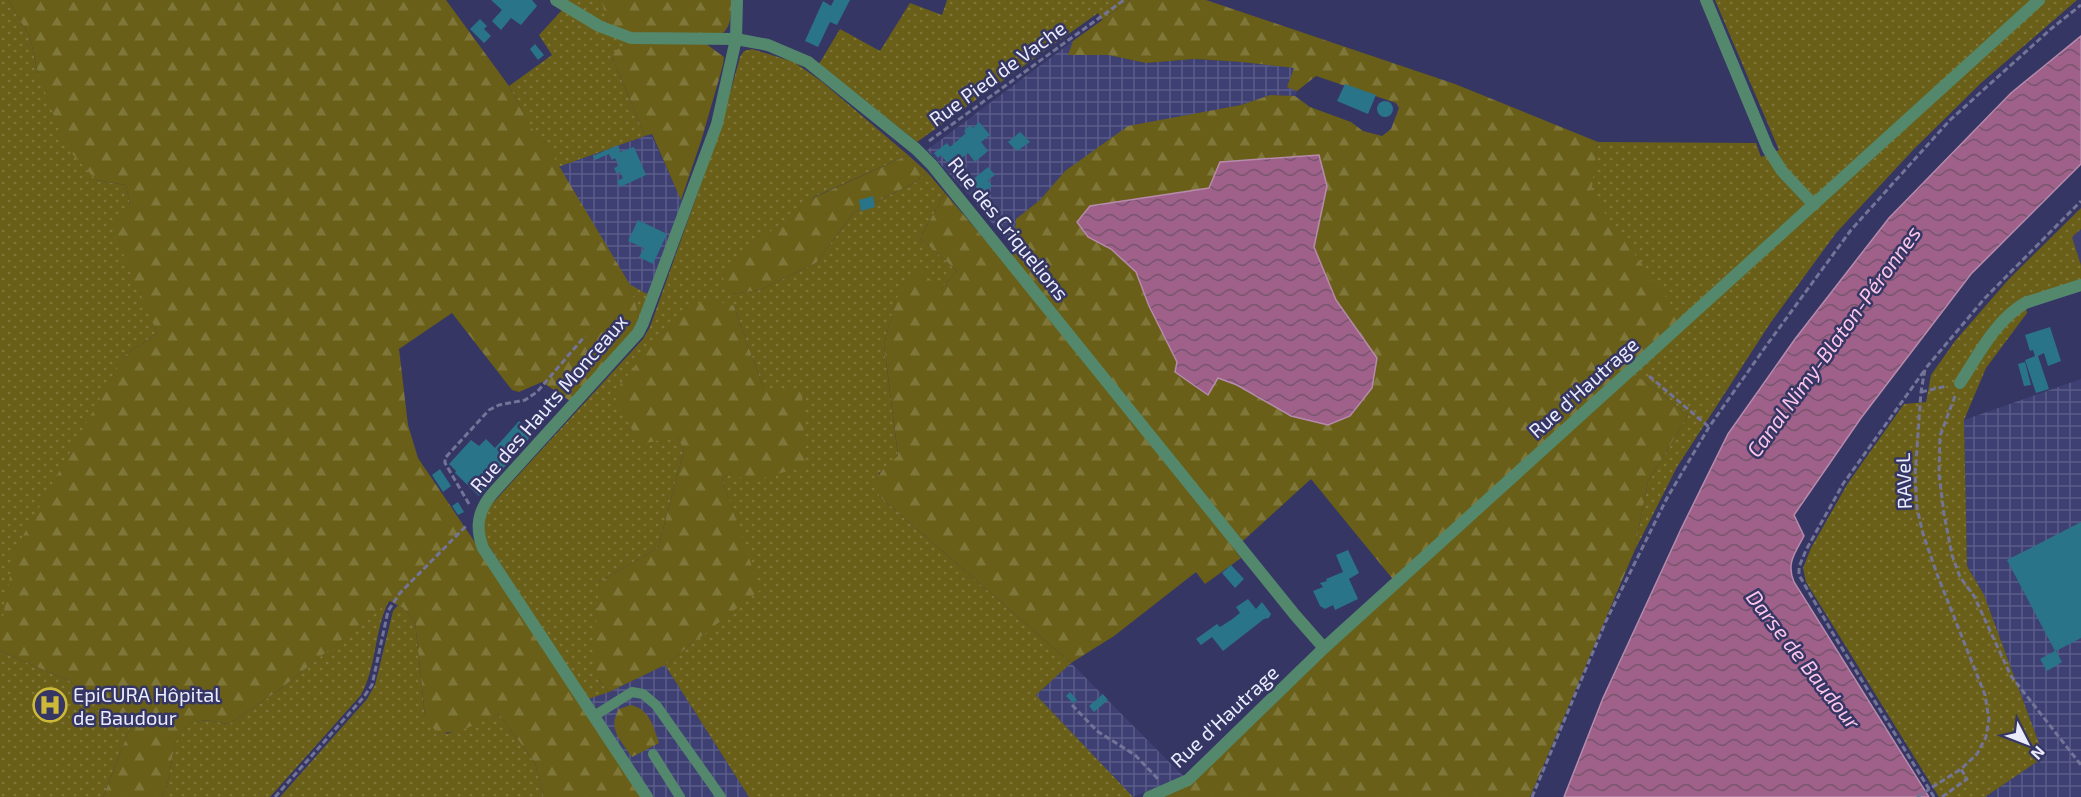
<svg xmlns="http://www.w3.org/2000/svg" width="2081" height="797" viewBox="0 0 2081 797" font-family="'Exo 2',sans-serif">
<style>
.built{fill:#3e4073}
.industrial{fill:url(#industrial-grid)}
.grass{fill:url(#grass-dots)}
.forest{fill:url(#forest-firs);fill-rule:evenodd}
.water{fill:url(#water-waves);stroke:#b68bac;stroke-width:1.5}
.building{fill:#2a7489}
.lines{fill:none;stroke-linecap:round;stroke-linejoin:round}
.path{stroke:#737498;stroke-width:3;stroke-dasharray:6 3;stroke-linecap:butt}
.service{stroke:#54886d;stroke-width:10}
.minor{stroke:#54886d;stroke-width:12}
.labels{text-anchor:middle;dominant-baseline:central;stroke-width:5;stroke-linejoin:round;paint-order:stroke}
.street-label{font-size:20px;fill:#eaecfd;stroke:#353663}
.poi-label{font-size:20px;fill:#eaecfd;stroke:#353663;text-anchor:start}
.water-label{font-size:21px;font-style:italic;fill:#fdc6e9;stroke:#353663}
</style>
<defs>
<pattern id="industrial-grid" width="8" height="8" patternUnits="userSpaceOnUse" patternTransform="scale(1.5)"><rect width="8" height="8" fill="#3e4073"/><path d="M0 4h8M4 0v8" fill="none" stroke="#5a5c88"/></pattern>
<pattern id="grass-dots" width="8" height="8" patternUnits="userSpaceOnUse" patternTransform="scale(1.5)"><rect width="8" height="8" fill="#695f18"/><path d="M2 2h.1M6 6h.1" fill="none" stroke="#7f763a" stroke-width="1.8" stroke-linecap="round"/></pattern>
<pattern id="forest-firs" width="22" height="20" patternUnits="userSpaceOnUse" patternTransform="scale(1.5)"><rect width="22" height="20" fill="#695f18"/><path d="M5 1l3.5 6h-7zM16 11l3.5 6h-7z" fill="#7f763a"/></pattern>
<pattern id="water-waves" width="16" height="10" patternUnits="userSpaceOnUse" patternTransform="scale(1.5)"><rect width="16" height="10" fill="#9f618a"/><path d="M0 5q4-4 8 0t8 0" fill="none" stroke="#77556e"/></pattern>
</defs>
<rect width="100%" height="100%" fill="#353663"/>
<!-- built -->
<path class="built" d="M 2081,229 L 2081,265 L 2072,237 Z"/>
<!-- industrial -->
<g class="industrial">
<path d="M 1073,41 L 1069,55 L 1108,55 L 1146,63 L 1194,59 L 1242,62 L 1294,68 L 1287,87 L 1297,91 L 1295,96 L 1270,95 L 1241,105 L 1065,171 L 1040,200 L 1017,219 L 1014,250 L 969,195 L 927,150 Z"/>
<path d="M 651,134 L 681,199 L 684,201 L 649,295 L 629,284 L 558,167 Z"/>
<path d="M 2081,379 L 2081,797 L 1985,797 L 2044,757 L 1984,595 L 1967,566 L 1964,420 Z"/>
<path d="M 1071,663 L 1183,776 L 1133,797 L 1036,695 Z"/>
<path d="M 665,665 L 749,797 L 647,797 L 583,700 L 609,692 Z"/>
</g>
<!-- grass -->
<g class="grass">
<path d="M 0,0 L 8,0 L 30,37 L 38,74 L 96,180 L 126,185 L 130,205 L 139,287 L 157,333 L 124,356 L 0,635 Z"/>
<path d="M 564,0 L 602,0 L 607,22 L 614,30 Z"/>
<path d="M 947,0 L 1130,0 L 1102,20 L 1098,13 L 917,142 L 819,64 L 840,29 L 880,51 L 910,3 L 942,15 Z"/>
<path d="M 1715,0 L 2077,0 L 1981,83 L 1914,149 L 1836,233 L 1771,322 L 1677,467 L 1634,552 L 1648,482 L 1688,415 L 1650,385 L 1625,369 L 1590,194 L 1598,142 L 1756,143 L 1761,157 L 1779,150 Z"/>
<path d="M 562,10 L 633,42 L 612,57 L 645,136 L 558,167 L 544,141 L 539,142 L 509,86 L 552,55 L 539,35 Z"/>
<path d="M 752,49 L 794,62 L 821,81 L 908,155 L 814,197 L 731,294 L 760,290 L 816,263 L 853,213 L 916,182 L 927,172 L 945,193 L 920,238 L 957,271 L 941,289 L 896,300 L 884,344 L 898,457 L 879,473 L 879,496 L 1071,663 L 1036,695 L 1133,797 L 749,797 L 665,665 L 759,590 L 722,479 L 731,472 L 764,390 L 734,306 L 677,437 L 684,450 L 658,548 L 599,582 L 598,679 L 609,692 L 588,699 L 487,543 C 483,528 483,520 490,506 L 643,339 L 650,327 L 719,133 L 740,57 L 744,51 Z"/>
<path d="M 2081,208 L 2081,229 L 2072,237 L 2081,265 L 2081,279 L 2024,300 L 2027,313 L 1986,368 L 1964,420 L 1967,566 L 1984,595 L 2044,757 L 1985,797 L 1939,797 L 1806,582 L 1803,568 L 1811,548 L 1848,483 L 1904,404 L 1926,402 L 1931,375 L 1955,341 L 2009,279 Z"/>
<path d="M 629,284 L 649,295 L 640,319 Z"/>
<path d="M 389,601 C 374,630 377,666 361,695 L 270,797 L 162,797 C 176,775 165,725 200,721 C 209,719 221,723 229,724 L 279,690 Z"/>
<path d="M 398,605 L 403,608 L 415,621 L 425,717 L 447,734 L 499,714 L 535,763 L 544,797 L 280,797 L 367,699 L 375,685 L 393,611 Z"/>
<path d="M 0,651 L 70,681 L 130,728 L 103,797 L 0,797 Z"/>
</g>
<!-- forest -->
<g class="forest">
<path d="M 8,0 L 446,0 L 509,86 L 539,141 L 544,141 L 629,283 L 640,319 L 629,338 L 570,401 L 542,382 L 519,392 L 512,390 L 452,313 L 399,349 L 408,425 L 418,458 L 647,797 L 544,797 L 535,763 L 499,714 C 479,722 457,736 436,732 L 425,717 L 415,621 L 403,608 L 390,601 L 279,690 L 229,724 C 221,723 209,719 200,721 C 165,726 176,775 162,797 L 103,797 L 130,728 L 70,681 L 0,651 L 0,635 L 14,552 L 124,356 L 157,333 L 110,223 L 130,205 L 126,185 L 96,180 L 66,147 L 38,74 L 30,37 Z"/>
<path d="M 602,0 L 731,0 C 731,12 732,25 723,33 C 703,34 628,38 614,30 C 605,24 604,10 602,0 Z"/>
<path d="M 1130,0 L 1206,0 L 1455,84 L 1598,142 L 1591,194 L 1681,318 L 1626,369 L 1650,385 L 1688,415 L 1648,482 L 1634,552 L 1530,797 L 1149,797 L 1173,788 L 1396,583 L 1311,479 L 1234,549 L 1241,558 L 1205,584 L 1196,572 L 1114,636 L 1071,663 L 879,496 C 874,473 881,471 898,456 L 884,344 L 896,299 L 918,269 L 941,289 L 957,271 L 920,238 L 945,193 L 1003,261 L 1014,250 L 1016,219 L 1040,200 L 1065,171 L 1128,126 L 1241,105 L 1270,95 L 1295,96 L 1310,107 L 1351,122 L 1363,131 L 1382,136 L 1391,129 L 1399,108 L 1396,103 L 1316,76 L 1297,91 L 1287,87 L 1294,68 L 1242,62 L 1194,59 L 1146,63 L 1108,55 L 1068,55 L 1073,41 ZM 1327,186 L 1314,247 L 1336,300 L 1377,358 L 1237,385 L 1217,377 L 1208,395 L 1177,362 L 1149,306 L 1136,272 L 1111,249 L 1088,237 L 1077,222 L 1090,206 L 1209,188 Z"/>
<path d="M 633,42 L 705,43 L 724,57 L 723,65 L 702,138 L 681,200 L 652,134 L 645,136 L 612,57 L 616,50 Z"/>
<path d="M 908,155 L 927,172 L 916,182 L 853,213 L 816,263 L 760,290 L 731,294 L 723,279 L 740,255 L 815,197 Z"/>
<path d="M 707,298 L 734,306 L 764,390 L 802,389 L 805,466 L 749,482 L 731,472 L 722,479 L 760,590 L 665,665 L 609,692 L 598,679 L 594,663 L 599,582 L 658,548 L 684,450 L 677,437 L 640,444 L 613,394 L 668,323 Z"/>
<path d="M 631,705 C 649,709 654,727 659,743 L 632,757 C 621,740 607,729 619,709 Z"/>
</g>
<!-- water -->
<g class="water">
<path d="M 2081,36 L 2081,164 L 1971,274 L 1861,418 L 1794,515 L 1804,536 C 1795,553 1786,563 1794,582 L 1929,797 L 1564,797 L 1603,698 L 1681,529 L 1728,434 L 1795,339 L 1889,218 L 2011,93 Z"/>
<path d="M 1319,155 L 1327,186 L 1314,247 L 1336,300 L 1377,358 L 1372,388 L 1350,416 L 1328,425 L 1291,416 L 1237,385 L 1218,378 L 1208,395 L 1175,372 L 1177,362 L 1149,306 L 1136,272 L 1111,249 L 1088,237 L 1077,222 L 1090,206 L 1209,188 L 1220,162 Z"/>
</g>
<!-- building -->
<g class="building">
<path d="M 491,0 L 532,0 L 537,6 L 521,25 L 511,18 L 501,30 L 492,21 L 502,10 Z"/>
<path d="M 834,0 L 850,0 L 837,25 L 830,22 L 818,47 L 805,41 L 823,1 L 831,6 Z"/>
<path d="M 480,19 L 487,26 L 484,29 L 491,36 L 484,43 L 470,29 Z"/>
<path d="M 535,44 L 544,55 L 538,60 L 530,49 Z"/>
<path d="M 1345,84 L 1376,95 L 1368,114 L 1337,101 Z"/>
<circle cx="1385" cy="109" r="8"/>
<path d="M 979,122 L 990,135 L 981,142 L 988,151 L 975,162 L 968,153 L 951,167 L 941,155 L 938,158 L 934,153 L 947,143 L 950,147 L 966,133 L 964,131 L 970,125 L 973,128 Z"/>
<path d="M 1020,132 L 1030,142 L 1017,151 L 1008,142 Z"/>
<path d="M 618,145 L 620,152 L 634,147 L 646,175 L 620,187 L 617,181 L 623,178 L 620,172 L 617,174 L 614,168 L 619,166 L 615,158 L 612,160 L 609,154 L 595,160 L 593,156 Z"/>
<path d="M 988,167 L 995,175 L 988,180 L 992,186 L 982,194 L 971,181 Z"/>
<path d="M 873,196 L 875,207 L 861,211 L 859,200 Z"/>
<path d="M 638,220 L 667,234 L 653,264 L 639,257 L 644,248 L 628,241 Z"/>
<path d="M 2050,327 L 2061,361 L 2048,366 L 2044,353 L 2038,356 L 2049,389 L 2036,393 L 2025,360 L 2035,356 L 2033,350 L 2030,351 L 2025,335 Z"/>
<path d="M 2025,362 L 2031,385 L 2024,386 L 2018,364 Z"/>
<path d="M 519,421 L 533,434 L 479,496 L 455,473 L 456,471 L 449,464 L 471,440 L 479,446 L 486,439 L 495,448 Z"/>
<path d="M 440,469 L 451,486 L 443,492 L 432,475 Z"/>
<path d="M 458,502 L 464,512 L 458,515 L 452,506 Z"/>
<path d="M 2081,522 L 2081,638 L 2056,651 L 2062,662 L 2047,671 L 2040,659 L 2055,651 L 2007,560 Z"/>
<path d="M 1348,550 L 1359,573 L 1349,579 L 1358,599 L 1335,610 L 1333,605 L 1325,609 L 1320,606 L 1313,591 L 1323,587 L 1320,583 L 1327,581 L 1326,579 L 1343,572 L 1336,555 Z"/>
<path d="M 1231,565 L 1244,579 L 1235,588 L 1222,573 Z"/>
<path d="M 1248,599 L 1256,609 L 1262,602 L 1271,614 L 1269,618 L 1264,619 L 1223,651 L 1212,637 L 1201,645 L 1196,639 L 1217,624 L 1220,627 L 1231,620 L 1240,613 L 1236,607 Z"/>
<path d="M 1070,692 L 1077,700 L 1073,703 L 1066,696 Z"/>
<path d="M 1103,694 L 1108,700 L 1094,712 L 1089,706 Z"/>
</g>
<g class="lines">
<!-- path -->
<g class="path">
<path d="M 929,141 L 1124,0"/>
<path d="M 1924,371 L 1843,484 L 1806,550 L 1799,567 L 1799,575 L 1835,637 L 1934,797"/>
<path d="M 1649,376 L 1709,427"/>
<path d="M 1921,392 L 1947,386"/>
<path d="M 1955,396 L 1940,436 L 1939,474 L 1944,514 L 1952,555 L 1960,577 L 1974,596 L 2011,676 L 2081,765"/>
<path d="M 469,504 L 445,463 L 445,458 L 489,410 L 499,405 L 525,400 L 537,392 L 585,336"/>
<path d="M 1072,705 L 1097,731 L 1135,755 L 1158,779"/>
<path d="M 275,797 L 363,698 L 372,685 L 388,611 L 400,593 L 466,526"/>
<path d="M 1532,797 L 1606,621 L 1667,498 L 1709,427 L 1766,346 L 1851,230 L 1950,120 L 2052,28 L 2081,5"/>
<path d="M 1917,797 L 1961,769 L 1977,754 L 1986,737 L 1989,719 L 1985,695 L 1937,574 L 1923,534 L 1917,508 L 1915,476 L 1921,392 L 1925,369 L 1985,298 L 2081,201"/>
<path d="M 1942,797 L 1967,779 L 1961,769"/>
</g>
<!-- service -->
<g class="service">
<path d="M 594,716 L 632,692 L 643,694 L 656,705 L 721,797"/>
<path d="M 653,754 L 680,797"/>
</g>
<!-- minor -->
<g class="minor">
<path d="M 556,0 L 599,26 L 631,38 L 736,39 L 768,45 L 808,62 L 916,149 L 932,165 L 1295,615 L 1324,648"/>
<path d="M 1706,0 L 1768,149 L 1782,171 L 1814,205"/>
<path d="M 1960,383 C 1979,354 1995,321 2025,303 L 2081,285"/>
<path d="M 647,797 L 483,548 C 475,527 478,511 492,494 L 638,333 L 643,323 L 717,124 L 736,39 L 737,0"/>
<path d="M 1149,797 L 1188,780 L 1324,648 L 2039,0"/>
</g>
</g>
<!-- icons -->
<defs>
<symbol id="hospital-ring" viewBox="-11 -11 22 22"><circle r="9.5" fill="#353663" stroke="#cdb938" stroke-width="1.5"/><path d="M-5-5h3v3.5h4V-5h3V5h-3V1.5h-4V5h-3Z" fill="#cdb938"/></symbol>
</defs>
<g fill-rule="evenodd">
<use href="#hospital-ring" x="31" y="686" width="38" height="38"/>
</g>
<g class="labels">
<!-- street labels -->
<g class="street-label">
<text transform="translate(997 73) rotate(-36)">Rue Pied de Vache</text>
<text transform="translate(1009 228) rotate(51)">Rue des Criquelions</text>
<text transform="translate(1583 387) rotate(-42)">Rue d'Hautrage</text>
<text transform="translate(548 403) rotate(-49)">Rue des Hauts Monceaux</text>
<text transform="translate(1903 481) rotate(-92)">RAVeL</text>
<text transform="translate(1224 716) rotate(-43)">Rue d'Hautrage</text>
</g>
<!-- poi labels -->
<g class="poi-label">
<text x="73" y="694">EpiCURA Hôpital<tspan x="73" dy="23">de Baudour</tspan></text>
</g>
<!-- water labels -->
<g class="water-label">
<text transform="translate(1833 341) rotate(-54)">Canal Nimy-Blaton-Péronnes</text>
<text transform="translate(1804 659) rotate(52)">Darse de Baudour</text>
</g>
</g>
<!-- north arrow -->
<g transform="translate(2027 743) rotate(132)" stroke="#353663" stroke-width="4.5" paint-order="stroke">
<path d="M0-4.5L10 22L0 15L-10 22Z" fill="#eaecfd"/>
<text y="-9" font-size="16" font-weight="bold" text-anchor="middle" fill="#eaecfd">N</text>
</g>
</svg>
